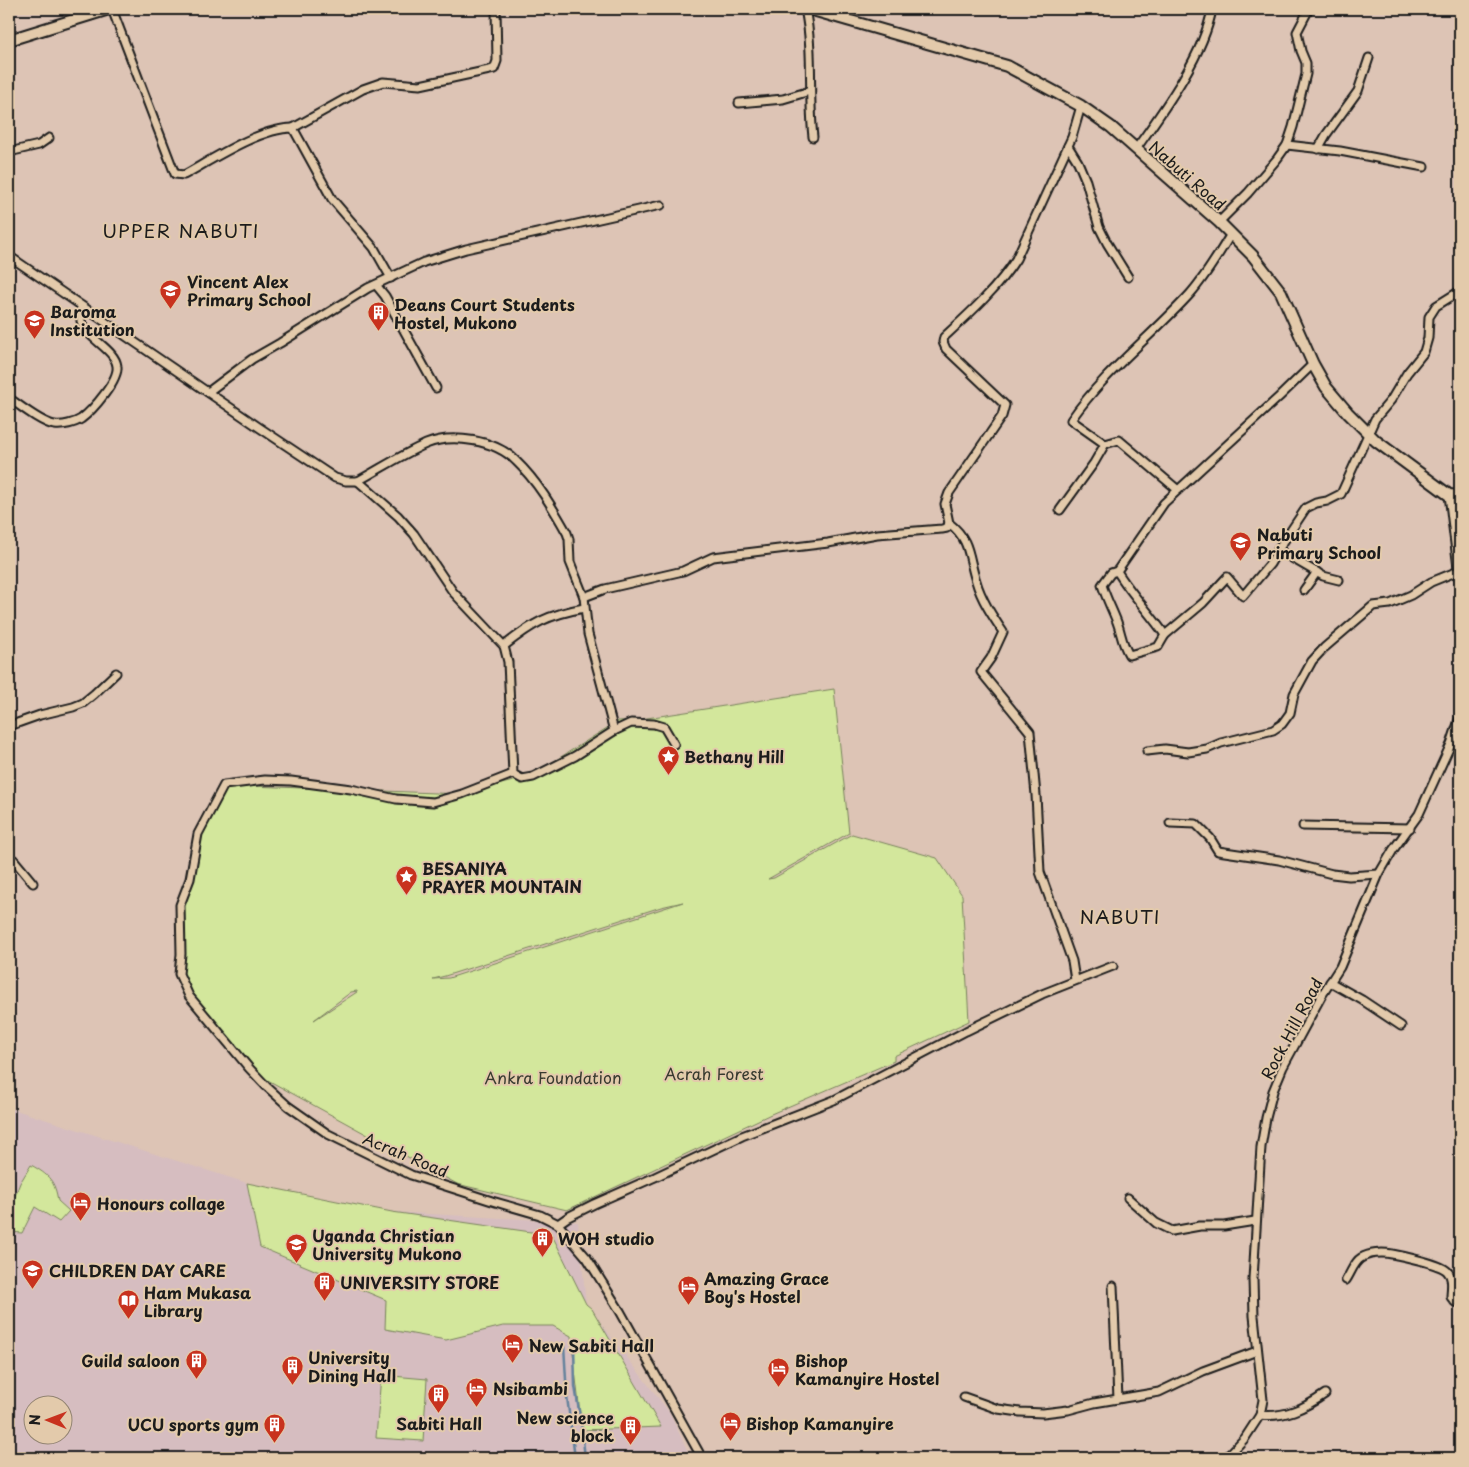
<svg xmlns="http://www.w3.org/2000/svg" width="1469" height="1467" viewBox="0 0 1469 1467" font-family="'Playpen Sans',sans-serif">
<style>
.built{fill:#d6bdc0;fill-rule:evenodd}
.green{fill:#d3e79c;stroke:#78825c;fill-rule:evenodd}
.lines{fill:none;stroke-linecap:round;stroke-linejoin:round}
.stream{stroke:#65829c;stroke-width:2.5}
.street-casing{stroke:#1c1c1c;stroke-width:11}
.secondary-casing{stroke:#1c1c1c;stroke-width:14}
.street{stroke:#e3caab;stroke-width:7}
.secondary{stroke:#e3caab;stroke-width:10}
.labels{text-anchor:middle;dominant-baseline:central;stroke-width:4;stroke-linejoin:round;paint-order:stroke}
.street-label{font-size:16px;fill:#1c1c1c;stroke:#e3caab}
.poi-label{font-size:16px;font-weight:bold;fill:#1c1c1c;stroke:#e3caab;text-anchor:start}
.park-label{font-size:16px;fill:#373a2f;stroke:#e3caab}
.quarter-label{font-size:19px;letter-spacing:1px;fill:#1c1c1c;stroke:#e3caab}
</style>
<rect width="100%" height="100%" fill="#ddc4b5"/>
<filter id="ink" filterUnits="userSpaceOnUse"><feTurbulence type="fractalNoise" baseFrequency=".02" numOctaves="2"/><feDisplacementMap in="SourceGraphic" scale="10" xChannelSelector="R" yChannelSelector="G"/><feConvolveMatrix kernelMatrix="1 2 1 2 8 2 1 2 1" color-interpolation-filters="sRGB"/></filter>
<g filter="url(#ink)">
<!-- built -->
<path class="built" d="M 9,1108 L 247,1183 L 392,1212 L 578,1222 L 586,1304 L 669,1412 L 691,1458 L 9,1458 ZM 32,1404 L 62,1404 L 62,1434 L 32,1434 Z"/>
<!-- green -->
<g class="green">
<path d="M 834,689 L 849,833 L 768,879 L 774,878 L 852,834 L 937,858 L 962,895 L 969,1021 L 894,1056 L 894,1061 L 771,1114 L 567,1210 L 457,1184 L 244,1067 L 246,1065 L 179,974 L 180,905 L 198,833 L 224,785 L 462,794 L 529,777 L 618,721 L 634,720 ZM 683,902 L 449,978 L 433,979 L 445,976 L 661,907 ZM 357,991 L 357,992 L 314,1020 L 351,992 Z"/>
<path d="M 31,1165 C 49,1175 55,1181 58,1201 L 69,1211 L 59,1222 L 35,1207 L 22,1233 L 9,1232 L 9,1211 L 20,1183 Z"/>
<path d="M 247,1183 L 392,1212 L 552,1235 L 586,1304 L 592,1309 L 661,1427 L 582,1430 L 571,1336 L 553,1326 L 503,1326 L 446,1340 L 385,1329 L 386,1300 L 260,1247 Z"/>
<path d="M 381,1375 L 427,1379 L 423,1441 L 376,1438 Z"/>
</g>
<g class="lines">
<!-- stream -->
<g class="stream">
<path d="M 574,1344 L 575,1386 L 582,1430 L 585,1458"/>
<path d="M 564,1345 L 567,1397 L 575,1458"/>
</g>
<defs>
<g id="street">
<path d="M 112,9 L 175,174 L 184,175 C 213,159 260,128 293,128 L 332,199 L 374,248 L 391,278"/>
<path d="M 805,9 C 814,51 808,94 813,137"/>
<path d="M 739,103 L 783,99 L 810,91"/>
<path d="M 293,128 L 363,89 L 383,82 L 420,85 L 494,69 L 497,61 L 496,9"/>
<path d="M 1287,145 L 1340,151 L 1424,167"/>
<path d="M 1068,146 L 1078,162 L 1086,181 L 1099,227 L 1107,243 L 1128,277"/>
<path d="M 1136,149 C 1163,111 1204,55 1212,9"/>
<path d="M 1318,149 L 1326,135 L 1358,91 L 1369,58"/>
<path d="M 9,152 L 39,145 L 49,138"/>
<path d="M 1219,222 L 1248,193 L 1277,159 L 1287,145 L 1293,127 L 1306,74 L 1306,63 L 1301,51 L 1297,32 L 1309,9"/>
<path d="M 9,256 L 260,428 L 335,478 L 346,481 L 358,481 C 380,469 403,454 426,444 C 452,433 496,440 516,461 C 537,481 553,508 567,533 L 569,539 L 570,562 L 584,597 L 588,634 L 614,731"/>
<path d="M 376,285 L 385,296 L 436,388"/>
<path d="M 208,392 L 252,359 L 280,343 L 339,306 L 368,288 L 424,262 L 466,249 L 661,205"/>
<path d="M 9,398 C 19,405 43,424 55,425 C 63,426 75,423 81,419 C 93,410 119,380 117,366 C 115,349 86,338 81,321 C 80,316 81,311 81,306"/>
<path d="M 358,481 L 398,516 L 414,534 L 453,592 L 504,646 L 508,662 L 513,774 L 522,779 L 533,777 L 575,756 L 614,731 L 631,723 L 654,724 L 664,727 L 674,744"/>
<path d="M 1178,490 L 1119,440 L 1105,444 L 1071,420 C 1104,372 1151,337 1190,294 C 1206,276 1218,255 1231,234"/>
<path d="M 1449,495 L 1460,584"/>
<path d="M 1060,510 L 1094,463 L 1105,444"/>
<path d="M 1117,571 L 1111,573 L 1102,585 C 1106,598 1112,609 1117,622 C 1122,635 1121,642 1129,655 L 1158,647 L 1165,635 C 1150,613 1131,594 1117,571 L 1164,503 L 1279,397 L 1313,364"/>
<path d="M 1339,580 L 1323,576 L 1278,550 L 1306,508 L 1316,503 L 1327,501 L 1341,494 L 1375,419 L 1391,400 L 1407,373 L 1424,352 L 1428,338 L 1429,317 L 1436,306 L 1460,291"/>
<path d="M 1304,590 L 1317,572"/>
<path d="M 584,597 L 605,589 L 683,571 L 713,557 L 828,543 L 877,534 L 942,529 L 947,528 L 949,523"/>
<path d="M 1165,635 L 1203,603 L 1227,577 L 1243,596 L 1270,564 L 1278,550"/>
<path d="M 504,646 C 533,623 547,615 584,608"/>
<path d="M 9,726 L 40,715 L 73,707 L 83,703 L 94,694 L 116,673"/>
<path d="M 1147,751 L 1165,749 L 1188,752 L 1207,749 L 1221,743 L 1273,730 L 1282,724 L 1290,713 L 1294,694 L 1312,661 L 1324,648 L 1373,606 L 1390,604 L 1411,595 L 1431,582 L 1458,571"/>
<path d="M 513,774 L 462,794 L 433,802 L 396,799 L 351,789 L 291,781 L 265,780 L 224,785 L 198,834 L 190,879 L 180,905 L 181,954 L 179,974 L 189,996 L 249,1068 L 266,1086 L 288,1106 L 328,1134 L 411,1175 L 492,1201 L 540,1215 L 558,1224 L 587,1258 L 620,1311 L 702,1458"/>
<path d="M 1170,823 L 1196,824 L 1210,838 L 1218,851 L 1279,860 L 1332,874 L 1349,876 L 1379,874"/>
<path d="M 1303,826 L 1410,828"/>
<path d="M 9,857 L 14,860 L 33,883"/>
<path d="M 1075,980 L 1072,961 L 1040,872 L 1036,795 L 1030,732 L 981,672 L 991,658 L 1003,632 C 993,617 981,599 976,581 C 968,557 971,540 949,523 L 945,504 L 949,493 L 1002,416 L 1005,405 L 946,349 L 943,342 L 944,337 C 970,313 997,289 1016,259 L 1072,137 L 1081,106"/>
<path d="M 1330,982 L 1362,1000 L 1401,1026"/>
<path d="M 1128,1198 L 1156,1223 L 1172,1231 L 1200,1226 L 1224,1226 L 1255,1221"/>
<path d="M 558,1224 L 568,1217 L 594,1204 L 655,1177 L 742,1136 L 834,1100 L 966,1031 L 1042,994 L 1113,966"/>
<path d="M 1346,1280 C 1351,1273 1354,1262 1361,1258 C 1369,1253 1382,1252 1392,1254 C 1403,1256 1440,1264 1447,1271 C 1454,1278 1451,1289 1451,1297 L 1455,1302 L 1460,1303"/>
<path d="M 1113,1286 L 1118,1399"/>
<path d="M 964,1397 L 998,1409 L 1020,1412 L 1043,1413 L 1068,1410 L 1094,1403 L 1159,1392 L 1203,1371 L 1257,1351"/>
<path d="M 1260,1415 C 1284,1418 1305,1408 1325,1394"/>
<path d="M 1226,1458 L 1245,1438 L 1260,1415 L 1263,1400 L 1254,1316 L 1253,1279 L 1261,1147 L 1266,1118 L 1273,1091 L 1283,1067 L 1322,995 L 1340,967 L 1379,874 L 1393,850 L 1419,814 L 1451,744 L 1460,717"/>
</g>
<g id="secondary">
<path d="M 809,9 L 1007,66 L 1081,106 L 1111,127 L 1219,222 L 1253,256 L 1281,292 L 1313,364 L 1326,387 L 1348,413 L 1376,441 L 1449,495 L 1460,496"/>
<path d="M 9,40 L 109,9"/>
</g>
</defs>
<!-- street casing -->
<use href="#street" class="street-casing"/>
<!-- secondary casing -->
<use href="#secondary" class="secondary-casing"/>
<!-- street -->
<use href="#street" class="street"/>
<!-- secondary -->
<use href="#secondary" class="secondary"/>
</g>
</g>
<!-- icons -->
<defs>
<symbol id="school-pin" viewBox="-11 -11 22 30"><path d="M0 17L-7.5 6A9.5 9.5 0 1 1 7.5 6Z" fill="#c8321e" stroke="#e3caab"/><path d="M0-5L7-2L0 1L-7-2ZM-4 1L0 2.5L4 1V4Q0 6-4 4Z" fill="#fff"/></symbol>
<symbol id="building-pin" viewBox="-11 -11 22 30"><path d="M0 17L-7.5 6A9.5 9.5 0 1 1 7.5 6Z" fill="#c8321e" stroke="#e3caab"/><path d="M-4-6H4V6H1V3H-1V6H-4ZM-2.5-4.3h1.7v1.8h-1.7ZM.8-4.3h1.7v1.8H.8ZM-2.5-1h1.7V.8h-1.7ZM.8-1h1.7V.8H.8Z" fill="#fff"/></symbol>
<symbol id="sight-pin" viewBox="-11 -11 22 30"><path d="M0 17L-7.5 6A9.5 9.5 0 1 1 7.5 6Z" fill="#c8321e" stroke="#e3caab"/><path d="M0-6L1.8-2.2L6-1.7L2.9 1.2L3.7 5.4L0 3.3L-3.7 5.4L-2.9 1.2L-6-1.7L-1.8-2.2Z" fill="#fff"/></symbol>
<symbol id="hotel-pin" viewBox="-11 -11 22 30"><path d="M0 17L-7.5 6A9.5 9.5 0 1 1 7.5 6Z" fill="#c8321e" stroke="#e3caab"/><path d="M-6-4.5h1.5V1H6V5H4.5V3h-9V5H-6ZM-4 0a1.8 1.8 0 1 1 3.6 0ZM.5 0V-2.5h3Q6-2.5 6 0Z" fill="#fff"/></symbol>
<symbol id="university-pin" viewBox="-11 -11 22 30"><path d="M0 17L-7.5 6A9.5 9.5 0 1 1 7.5 6Z" fill="#c8321e" stroke="#e3caab"/><path d="M0-5L7-2L0 1L-7-2ZM-4 1L0 2.5L4 1V4Q0 6-4 4Z" fill="#fff"/></symbol>
<symbol id="library-pin" viewBox="-11 -11 22 30"><path d="M0 17L-7.5 6A9.5 9.5 0 1 1 7.5 6Z" fill="#c8321e" stroke="#e3caab"/><path d="M-6-4Q-3-5.5-.7-3.5V5Q-3 3-6 4ZM6-4Q3-5.5 .7-3.5V5Q3 3 6 4Z" fill="#fff"/></symbol>
</defs>
<g fill-rule="evenodd">
<use href="#school-pin" x="158" y="278" width="25" height="34"/>
<use href="#building-pin" x="366" y="300" width="25" height="34"/>
<use href="#school-pin" x="22" y="308" width="25" height="34"/>
<use href="#school-pin" x="1228" y="530" width="25" height="34"/>
<use href="#sight-pin" x="656" y="744" width="25" height="34"/>
<use href="#sight-pin" x="394" y="864" width="25" height="34"/>
<use href="#hotel-pin" x="68" y="1190" width="25" height="34"/>
<use href="#building-pin" x="530" y="1226" width="25" height="34"/>
<use href="#university-pin" x="284" y="1232" width="25" height="34"/>
<use href="#school-pin" x="20" y="1258" width="25" height="34"/>
<use href="#building-pin" x="312" y="1270" width="25" height="34"/>
<use href="#hotel-pin" x="676" y="1274" width="25" height="34"/>
<use href="#library-pin" x="116" y="1288" width="25" height="34"/>
<use href="#hotel-pin" x="500" y="1332" width="25" height="34"/>
<use href="#building-pin" x="184" y="1348" width="25" height="34"/>
<use href="#building-pin" x="280" y="1354" width="25" height="34"/>
<use href="#hotel-pin" x="766" y="1356" width="25" height="34"/>
<use href="#hotel-pin" x="464" y="1376" width="25" height="34"/>
<use href="#building-pin" x="426" y="1382" width="25" height="34"/>
<use href="#hotel-pin" x="718" y="1410" width="25" height="34"/>
<use href="#building-pin" x="262" y="1412" width="25" height="34"/>
<use href="#building-pin" x="618" y="1414" width="25" height="34"/>
</g>
<g class="labels">
<!-- street labels -->
<g class="street-label">
<text transform="translate(1188 175) rotate(41)">Nabuti Road</text>
<text transform="translate(1291 1028) rotate(-62)">Rock Hill Road</text>
<text transform="translate(406 1154) rotate(23)">Acrah Road</text>
</g>
<!-- poi labels -->
<g class="poi-label">
<text x="187" y="281">Vincent Alex<tspan x="187" dy="18">Primary School</tspan></text>
<text x="394" y="304">Deans Court Students<tspan x="394" dy="18">Hostel, Mukono</tspan></text>
<text x="50" y="311">Baroma<tspan x="50" dy="18">Institution</tspan></text>
<text x="1257" y="534">Nabuti<tspan x="1257" dy="18">Primary School</tspan></text>
<text x="684" y="756">Bethany Hill</text>
<text x="422" y="868">BESANIYA<tspan x="422" dy="18">PRAYER MOUNTAIN</tspan></text>
<text x="97" y="1203">Honours collage</text>
<text x="312" y="1235">Uganda Christian<tspan x="312" dy="18">University Mukono</tspan></text>
<text x="558" y="1238">WOH studio</text>
<text x="49" y="1270">CHILDREN DAY CARE</text>
<text x="704" y="1278">Amazing Grace<tspan x="704" dy="18">Boy's Hostel</tspan></text>
<text x="340" y="1282">UNIVERSITY STORE</text>
<text x="144" y="1292">Ham Mukasa<tspan x="144" dy="18">Library</tspan></text>
<text x="529" y="1345">New Sabiti Hall</text>
<text x="308" y="1357">University<tspan x="308" dy="18">Dining Hall</tspan></text>
<text x="180" y="1360" text-anchor="end">Guild saloon</text>
<text x="795" y="1360">Bishop<tspan x="795" dy="18">Kamanyire Hostel</tspan></text>
<text x="493" y="1388">Nsibambi</text>
<text x="614" y="1417" text-anchor="end">New science<tspan x="614" dy="18">block</tspan></text>
<text x="439" y="1423" text-anchor="middle">Sabiti Hall</text>
<text x="746" y="1423">Bishop Kamanyire</text>
<text x="259" y="1424" text-anchor="end">UCU sports gym</text>
</g>
<!-- park labels -->
<g class="park-label">
<text x="714" y="1073">Acrah Forest</text>
<text x="553" y="1077">Ankra Foundation</text>
</g>
<!-- quarter labels -->
<g class="quarter-label">
<text x="181" y="230">UPPER NABUTI</text>
<text x="1120" y="916">NABUTI</text>
</g>
</g>
<!-- margin -->
<rect width="1469" height="1467" fill="none" stroke="#e3caab" stroke-width="30"/>
<rect x="15" y="15" width="1439" height="1437" fill="none" stroke="#1c1c1c" stroke-width="2" filter="url(#ink)"/>
<!-- north arrow -->
<g transform="translate(48 1420) rotate(271)"><circle r="24" fill="#e3caab" stroke="#938472"/>
<path d="M0-4L9 19L0 12L-9 19Z" fill="#c8321e"/>
<text y="-8" font-size="14" font-weight="bold" text-anchor="middle" fill="#1c1c1c">N</text>
</g>
</svg>
